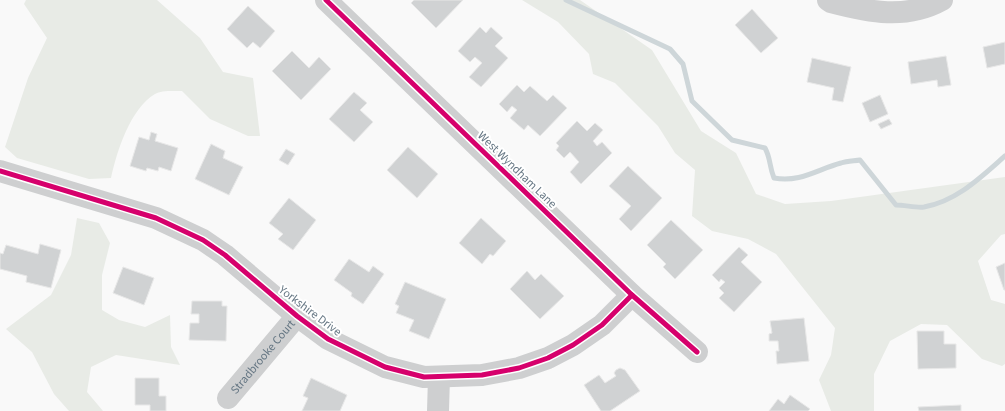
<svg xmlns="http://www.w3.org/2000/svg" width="1005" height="411" viewBox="0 0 1005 411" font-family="'Source Sans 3',sans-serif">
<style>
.green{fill:#e8ebe6}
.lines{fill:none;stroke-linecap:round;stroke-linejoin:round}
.stream{stroke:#ced6d9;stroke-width:5}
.building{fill:#d0d2d3;stroke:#e8e8e8}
.minor{stroke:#cecfd0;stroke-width:22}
.cycleway-casing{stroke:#fff;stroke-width:8}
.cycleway{stroke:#d6006c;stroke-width:5}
.labels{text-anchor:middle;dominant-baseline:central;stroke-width:4;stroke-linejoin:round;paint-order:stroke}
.street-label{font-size:12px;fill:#657683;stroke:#fff}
</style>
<rect width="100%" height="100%" fill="#f9f9f9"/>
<!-- green -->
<g class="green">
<path d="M 26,0 L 157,0 L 200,38 L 223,72 L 253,78 L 260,136 L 248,136 L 210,119 L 182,91 C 174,91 161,90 155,94 C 130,109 117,151 111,178 L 89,179 L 17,158 L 5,147 L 28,78 L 47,38 L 24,4 Z"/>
<path d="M 522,0 L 580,0 L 652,50 L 701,131 L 736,153 L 756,194 L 785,204 L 831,201 L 1005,177 L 1005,234 L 1001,235 L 978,261 L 991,300 L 1005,304 L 1005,364 L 1002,366 L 982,359 L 947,325 L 921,324 L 890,341 L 874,374 L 874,411 L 831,411 L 819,380 L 831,355 L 835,328 L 776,254 L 748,239 L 712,231 L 692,216 L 695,170 L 675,153 L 658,126 L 615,83 L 593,74 L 589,54 L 558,22 Z"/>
<path d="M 77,218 L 99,223 L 110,243 L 102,275 L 102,310 L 119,320 L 145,327 L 170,315 L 171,347 L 180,365 L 116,355 L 91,367 L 87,392 L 103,411 L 69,411 L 54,394 L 32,352 L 6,329 L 51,295 L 71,255 Z"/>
</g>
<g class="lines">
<!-- stream -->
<path class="stream" d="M 566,0 L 670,49 L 683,64 L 692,101 L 732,140 L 765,148 C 771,159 769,166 774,178 C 800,183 818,169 841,163 C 847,161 854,161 860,160 L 896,205 C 905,205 916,208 924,207 C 957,201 981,177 1005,156"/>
</g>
<!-- building -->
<g class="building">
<path d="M 414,0 L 463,0 L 436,28 L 411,3 Z"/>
<path d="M 248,6 L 275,31 L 260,48 L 253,42 L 247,48 L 227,29 Z"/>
<path d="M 752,9 L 778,38 L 761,53 L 735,25 Z"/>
<path d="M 480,27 L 486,33 L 491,27 L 503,38 L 495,46 L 508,58 L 481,87 L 469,77 L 482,63 L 475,57 L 470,62 L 458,51 Z"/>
<path d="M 1005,42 L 1005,64 L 987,68 L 983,47 Z"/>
<path d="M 292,51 L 309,68 L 319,57 L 331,69 L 301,100 L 272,71 Z"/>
<path d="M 946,56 L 951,85 L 938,87 L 937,80 L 911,84 L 908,62 Z"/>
<path d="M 812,58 L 851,67 L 843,102 L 832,100 L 834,88 L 807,82 Z"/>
<path d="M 517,85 L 524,92 L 530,86 L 547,101 L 553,95 L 567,108 L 540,136 L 528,125 L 524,130 L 510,118 L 517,110 L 512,106 L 507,112 L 499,104 Z"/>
<path d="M 354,92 L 367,103 L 360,110 L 373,122 L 354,142 L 329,119 Z"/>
<path d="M 880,95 L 888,114 L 870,122 L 862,103 Z"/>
<path d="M 889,119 L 892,124 L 881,129 L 878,124 Z"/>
<path d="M 577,121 L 587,131 L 595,123 L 603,130 L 593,141 L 597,146 L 602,142 L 612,153 L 581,184 L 570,172 L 579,162 L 570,152 L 564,158 L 556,150 L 559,146 L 556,143 Z"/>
<path d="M 151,132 L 157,134 L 155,141 L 178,148 L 171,171 L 159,167 L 158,171 L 147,168 L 146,171 L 130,166 L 139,137 L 149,140 Z"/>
<path d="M 211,144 L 225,151 L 223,158 L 243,167 L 229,195 L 195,179 Z"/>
<path d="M 408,147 L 438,174 L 417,198 L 387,170 Z"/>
<path d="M 286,149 L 295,154 L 288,165 L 279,160 Z"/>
<path d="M 628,166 L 662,198 L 631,231 L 619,219 L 631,206 L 609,186 Z"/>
<path d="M 289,198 L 316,220 L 293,250 L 278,239 L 283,234 L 269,223 Z"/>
<path d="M 481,218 L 506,241 L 493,256 L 490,254 L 482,264 L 459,243 Z"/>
<path d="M 671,220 L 703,250 L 675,279 L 663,267 L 666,264 L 647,245 Z"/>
<path d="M 40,244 L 61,250 L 51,288 L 26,282 L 27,276 L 0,269 L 0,253 L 3,254 L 6,245 L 38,254 Z"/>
<path d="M 739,247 L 748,255 L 741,262 L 762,282 L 734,312 L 719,298 L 724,293 L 719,288 L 725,282 L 721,279 L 719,282 L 712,275 Z"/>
<path d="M 349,259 L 369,272 L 373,266 L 384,274 L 363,304 L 351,296 L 352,293 L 334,280 Z"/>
<path d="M 1005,263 L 1005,290 L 1004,290 L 996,267 Z"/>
<path d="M 123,267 L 154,278 L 144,305 L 113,293 Z"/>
<path d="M 527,271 L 535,280 L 541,274 L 564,296 L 540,319 L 510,289 Z"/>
<path d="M 405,282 L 446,299 L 429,339 L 409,331 L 414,320 L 396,313 L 399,306 L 395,304 Z"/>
<path d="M 192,301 L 222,301 L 222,306 L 227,306 L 226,341 L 189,340 L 190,323 L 199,323 L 199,314 L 191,314 Z"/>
<path d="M 804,318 L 809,361 L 777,364 L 776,351 L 779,351 L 778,341 L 769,341 L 769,334 L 772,333 L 770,321 Z"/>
<path d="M 917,331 L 944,331 L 944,344 L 956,344 L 956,368 L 918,369 Z"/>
<path d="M 620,368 L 625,370 L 640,391 L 610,411 L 601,411 L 584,385 L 599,375 L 605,383 L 616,376 L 614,373 L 616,370 Z"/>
<path d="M 135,378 L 159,378 L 159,396 L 166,396 L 166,411 L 150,411 L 150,405 L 135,405 Z"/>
<path d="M 311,378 L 347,395 L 340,411 L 302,411 L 308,398 L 303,396 Z"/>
<path d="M 790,395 L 810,409 L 808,411 L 769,411 L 778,399 L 784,404 Z"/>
<path d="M 961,405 L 961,411 L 919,411 L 918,407 Z"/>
</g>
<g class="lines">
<!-- minor -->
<g class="minor">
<path d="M 326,0 L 632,295 L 697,352"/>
<path d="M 828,0 L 831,2 C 869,12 906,20 942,0"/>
<path d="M 0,171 L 156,218 L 203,240 L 225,255 L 297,316 L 328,339 L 385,367 L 424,377 L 482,375 L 519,368 L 548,358 L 573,345 L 602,325 L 632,295"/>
<path id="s1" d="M 228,398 L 297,316"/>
<path d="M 438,411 L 439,377"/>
</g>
<defs>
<g id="cycleway">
<path d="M 326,0 L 632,295 L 697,352"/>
<path d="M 0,171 L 156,218 L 203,240 L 225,255 L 297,316 L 328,339 L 385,367 L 424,377 L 482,375 L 519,368 L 548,358 L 573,345 L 602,325 L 632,295"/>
</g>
</defs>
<!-- cycleway casing -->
<use href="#cycleway" class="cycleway-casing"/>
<!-- cycleway -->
<use href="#cycleway" class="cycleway"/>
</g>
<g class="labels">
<!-- street labels -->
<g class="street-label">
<text transform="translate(517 170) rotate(44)">West Wyndham Lane</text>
<text transform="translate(310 311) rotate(37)">Yorkshire Drive</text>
<text stroke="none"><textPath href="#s1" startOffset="54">Stradbrooke Court</textPath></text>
</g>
</g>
</svg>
